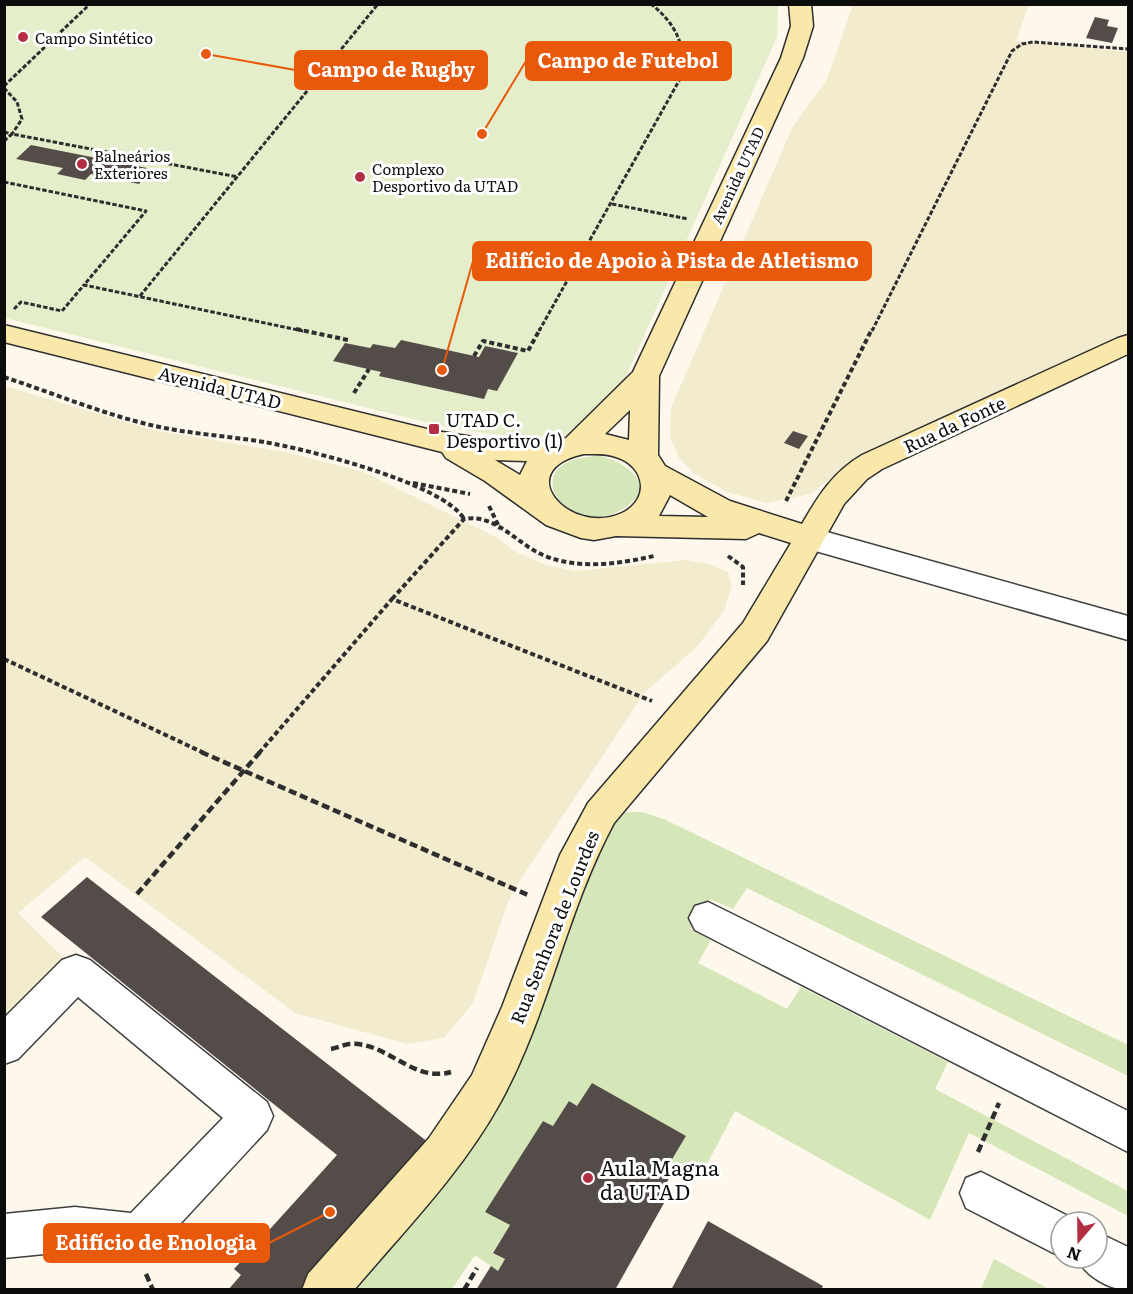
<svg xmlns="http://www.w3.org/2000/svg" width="1133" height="1294" viewBox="0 0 1133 1294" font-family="Literata,serif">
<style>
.farmland{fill:#f2ebce}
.green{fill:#d5e6b8}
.pitch{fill:#e5eeca}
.building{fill:#544c49}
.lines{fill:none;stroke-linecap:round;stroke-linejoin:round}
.street-casing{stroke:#3f3f3f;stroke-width:3}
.secondary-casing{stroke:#2e2e2e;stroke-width:3}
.path-far2{stroke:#2e2e2e;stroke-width:3;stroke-dasharray:4.5 2;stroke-linecap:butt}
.path-far1{stroke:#2e2e2e;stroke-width:4;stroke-dasharray:5 3;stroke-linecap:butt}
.path{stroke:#2e2e2e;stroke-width:4.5;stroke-dasharray:8 4;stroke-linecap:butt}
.street{fill:#fff;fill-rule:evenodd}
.secondary{fill:#fae8ab;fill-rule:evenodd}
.poi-dot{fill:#b32d43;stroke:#fff;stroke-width:2}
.labels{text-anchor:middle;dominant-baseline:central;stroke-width:6;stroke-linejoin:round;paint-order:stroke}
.far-poi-label{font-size:15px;fill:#0c0c0c;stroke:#fff;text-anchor:start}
.far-street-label{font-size:15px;fill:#0c0c0c;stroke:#fff}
.street-label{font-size:18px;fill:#0c0c0c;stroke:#fff}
.poi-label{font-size:18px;fill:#0c0c0c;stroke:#fff;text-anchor:start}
.near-poi-label{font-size:21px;fill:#0c0c0c;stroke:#fff;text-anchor:start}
.leader{fill:none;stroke:#e8590c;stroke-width:2}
.callout-dot{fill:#e8590c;stroke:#fff;stroke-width:2}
.callout{fill:#e8590c;stroke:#e8590c;stroke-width:2}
.callout-label{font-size:20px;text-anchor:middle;font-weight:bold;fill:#fff}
</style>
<rect width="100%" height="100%" fill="#fef8ec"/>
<!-- farmland -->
<g class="farmland">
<path d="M 853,5 L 1029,5 L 1016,41 L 1128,52 L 1128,335 L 856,459 L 811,494 L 767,503 L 727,492 L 695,474 L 679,458 L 670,437 L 671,408 L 792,128 L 827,79 Z"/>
<path d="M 5,386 L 153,430 L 285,452 L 364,472 L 496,537 L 514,551 L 546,565 L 576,571 L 686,560 L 709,564 L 728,572 L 732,586 L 724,611 L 696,648 L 645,692 L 519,882 L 508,902 L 473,1003 L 444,1038 L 407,1044 L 295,1013 L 85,857 L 18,913 L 63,957 L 5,1019 Z"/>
</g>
<!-- green -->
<g class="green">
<path d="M 600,456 C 625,462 659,484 626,507 C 571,546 506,459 600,456 Z"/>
<path d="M 625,812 L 642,812 L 664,819 L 1128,1045 L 1128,1076 L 747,888 L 733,909 L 710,899 L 690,929 L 711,940 L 698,963 L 787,1009 L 801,987 L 948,1062 L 935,1089 L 1128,1191 L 1128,1216 L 969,1133 L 930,1220 L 735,1111 L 699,1179 L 671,1161 L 686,1136 L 577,1106 L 553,1126 L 543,1121 L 486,1212 L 510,1225 L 493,1252 L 505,1259 L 498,1271 L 475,1255 L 452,1289 L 348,1290 L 551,974 L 602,840 L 617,819 Z"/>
<path d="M 994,1259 L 1049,1289 L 981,1289 Z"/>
</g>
<!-- pitch -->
<path class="pitch" d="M 778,4 L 777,37 L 624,381 C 608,401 592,422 568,434 C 547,444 470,431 445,427 L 5,318 L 4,5 Z"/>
<!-- building -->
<g class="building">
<path d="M 1095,17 L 1109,20 L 1107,26 L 1118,28 L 1112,43 L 1086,38 Z"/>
<path d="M 31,145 L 152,169 L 139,184 L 91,174 L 85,180 L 57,174 L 63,168 L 16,159 Z"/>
<path d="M 401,340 L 479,357 L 485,346 L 518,353 L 497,391 L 488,389 L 484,399 L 379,376 L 381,372 L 333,361 L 345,343 L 370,348 L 373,344 L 395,348 Z"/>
<path d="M 793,431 L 808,436 L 799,449 L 784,443 Z"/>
<path d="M 87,877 L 433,1146 L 308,1290 L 228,1290 L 241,1275 L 234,1269 L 337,1155 L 41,917 Z"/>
<path d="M 592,1083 L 686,1136 L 671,1161 L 677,1165 L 661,1192 L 668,1196 L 615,1290 L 476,1290 L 491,1266 L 498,1271 L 505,1259 L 493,1253 L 510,1225 L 485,1212 L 543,1121 L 553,1126 L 569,1101 L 577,1106 Z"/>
<path d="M 708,1221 L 823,1286 L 821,1290 L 671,1290 Z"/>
</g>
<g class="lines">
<defs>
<g id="street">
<path d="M 809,527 L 1128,616 L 1128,640 L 798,546 L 793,538 L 798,530 Z"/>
<path d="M 708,902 L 1128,1111 L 1128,1152 L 695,930 L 689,918 L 695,906 Z"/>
<path d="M 76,955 L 90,960 L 267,1102 L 273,1116 L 267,1130 L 155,1251 L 140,1258 L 75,1251 L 4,1258 L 4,1214 L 75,1207 L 131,1213 L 223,1118 L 78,997 L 18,1059 L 4,1064 L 4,1018 L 62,960 Z"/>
<path d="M 981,1172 L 1076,1220 L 1077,1222 L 1061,1222 L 1061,1257 L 966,1208 L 960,1193 L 966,1178 Z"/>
<path d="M 1097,1232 L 1128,1247 L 1128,1290 C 1109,1290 1084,1275 1077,1258 L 1097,1258 Z"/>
</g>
<path id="secondary" d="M 789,4 L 811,4 L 813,26 L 803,58 L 659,376 L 658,455 L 665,466 L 730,501 L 802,524 C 818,496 833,472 862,455 L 1118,338 L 1128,335 L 1128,354 L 882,469 L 867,479 L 844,504 L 767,641 L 614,823 C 566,912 549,1014 500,1103 C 462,1172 405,1230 354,1290 L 302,1290 L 308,1274 L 429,1138 L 472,1075 L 502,1007 L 560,855 L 588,803 L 743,623 L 791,543 L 759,533 L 746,539 L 616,536 L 594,540 L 581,538 L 546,525 L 485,481 L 446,458 L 442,452 L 4,342 L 4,325 L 435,431 C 477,437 524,448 566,438 L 633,372 L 781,58 L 791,26 ZM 630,410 L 629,440 L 605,434 ZM 584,454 C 595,454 606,453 616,457 C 645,466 651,499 622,513 C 570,537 509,470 584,454 ZM 495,460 L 527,461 L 520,475 ZM 670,495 L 708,517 L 659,516 Z"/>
</defs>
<!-- street casing -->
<use href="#street" class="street-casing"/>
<!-- secondary casing -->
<use href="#secondary" class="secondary-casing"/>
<!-- path-far2 -->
<g class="path-far2">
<path d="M 4,86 L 90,4"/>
<path d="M 4,88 L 17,102 L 22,119 L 12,134 L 4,132"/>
<path d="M 4,141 L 12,134 L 238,177"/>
<path d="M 4,182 L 146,211 L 84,285 L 303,331"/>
<path d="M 612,204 L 688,219"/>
<path d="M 140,296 L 378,4"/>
<path d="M 14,309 L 21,302 L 62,311 L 84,285"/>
<path d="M 539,331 L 680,79 C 688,47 676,24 651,4"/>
<path d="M 872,331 L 1012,51 L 1022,44 L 1033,42 L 1128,49"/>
</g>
<!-- path-far1 -->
<g class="path-far1">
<path d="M 296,329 L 348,340"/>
<path d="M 474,356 L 483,341 L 528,351 L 540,329"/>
<path d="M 4,377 C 53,393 105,415 155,426 C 191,434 228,436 264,442 C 306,449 443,483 464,519"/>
<path d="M 354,393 L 369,369"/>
<path d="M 413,483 L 470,494"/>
<path d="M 786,501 L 872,329"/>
<path d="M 489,506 L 500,529"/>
<path d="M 728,556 L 743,567 L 743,585"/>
<path d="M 392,599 L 464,519 C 495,513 517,544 543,555 C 577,570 619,564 654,556"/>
<path d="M 4,659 L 204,753"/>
<path d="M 259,753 L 392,599 L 652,701"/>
</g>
<!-- path -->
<g class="path">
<path d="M 201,752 L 528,895"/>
<path d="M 137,894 L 260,752"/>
<path d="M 331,1049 C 337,1048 343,1045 349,1044 C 387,1041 412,1083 451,1072"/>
<path d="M 978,1152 L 999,1103"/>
<path d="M 146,1274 L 153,1290"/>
<path d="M 464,1290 L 477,1268"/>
</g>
<!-- street -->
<use href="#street" class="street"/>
<!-- secondary -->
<use href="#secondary" class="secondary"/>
</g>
<!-- markers -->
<g class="poi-dot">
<circle cx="23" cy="37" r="6"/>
<circle cx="82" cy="164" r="6"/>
<circle cx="360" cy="177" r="6"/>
<rect x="428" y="423" width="12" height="12" rx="3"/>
<circle cx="588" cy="1178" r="6"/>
</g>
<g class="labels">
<!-- far-poi labels -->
<g class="far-poi-label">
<text x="35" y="37">Campo Sintético</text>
<text x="94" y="155">Balneários<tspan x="94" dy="17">Exteriores</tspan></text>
<text x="372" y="168">Complexo<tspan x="372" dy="17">Desportivo da UTAD</tspan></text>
</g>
<!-- far-street labels -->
<g class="far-street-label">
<text transform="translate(737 175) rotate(-65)">Avenida UTAD</text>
</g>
<!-- street labels -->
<g class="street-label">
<text transform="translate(220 387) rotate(14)">Avenida UTAD</text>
<text transform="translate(954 424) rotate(-25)">Rua da Fonte</text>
<text transform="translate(554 927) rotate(-68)">Rua Senhora de Lourdes</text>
</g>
<!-- poi labels -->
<g class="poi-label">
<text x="446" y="419">UTAD C.<tspan x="446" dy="21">Desportivo (1)</tspan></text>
</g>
<!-- near-poi labels -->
<g class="near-poi-label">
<text x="600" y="1166">Aula Magna<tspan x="600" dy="24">da UTAD</tspan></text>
</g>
</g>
<!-- callouts -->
<path class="leader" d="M482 134L526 61M206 54L295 70M442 370L473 261M330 1212L269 1243"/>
<g class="callout-dot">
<circle cx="482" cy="134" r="6"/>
<circle cx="206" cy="54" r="6"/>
<circle cx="442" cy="370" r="6"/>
<circle cx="330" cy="1212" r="6"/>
</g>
<g class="callout">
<rect x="526" y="42" width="205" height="38" rx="6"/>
<rect x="295" y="51" width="192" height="38" rx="6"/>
<rect x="473" y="242" width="398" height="38" rx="6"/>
<rect x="44" y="1224" width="225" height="38" rx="6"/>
</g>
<g class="callout-label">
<text x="628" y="68">Campo de Futebol</text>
<text x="391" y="77">Campo de Rugby</text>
<text x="672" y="268">Edifício de Apoio à Pista de Atletismo</text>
<text x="156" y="1250">Edifício de Enologia</text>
</g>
<!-- border -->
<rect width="1133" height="1294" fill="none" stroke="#0c0c0c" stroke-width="12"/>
<!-- north arrow -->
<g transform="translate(1079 1240) rotate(200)"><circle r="28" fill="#ffffff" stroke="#9e9e9e" stroke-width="1.5"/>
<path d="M0-4.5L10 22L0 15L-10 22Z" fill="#b32d43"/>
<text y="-9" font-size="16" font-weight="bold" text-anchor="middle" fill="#0c0c0c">N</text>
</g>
</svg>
